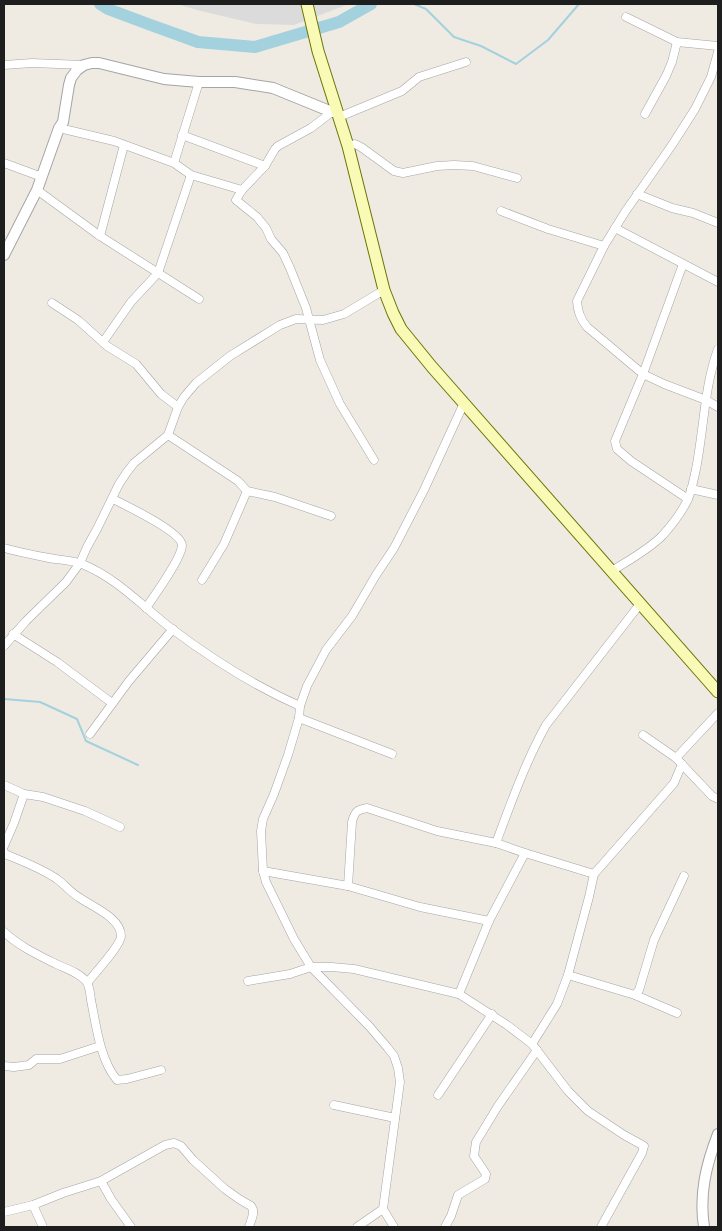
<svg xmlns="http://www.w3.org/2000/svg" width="722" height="1231" viewBox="0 0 722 1231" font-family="Arial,sans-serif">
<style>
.residential{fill:#dcdbdb}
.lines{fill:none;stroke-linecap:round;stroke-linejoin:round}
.stream{stroke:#a3d1dd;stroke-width:2}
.river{stroke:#a3d1dd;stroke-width:12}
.minor-casing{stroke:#a5a5a5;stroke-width:9}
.tertiary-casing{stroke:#a5a5a5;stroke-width:12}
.secondary-casing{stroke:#6b7603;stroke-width:13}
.minor{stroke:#fff;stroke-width:8}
.tertiary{stroke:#fff;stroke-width:10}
.secondary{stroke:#f8fab6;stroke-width:11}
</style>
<rect width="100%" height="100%" fill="#efebe3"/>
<!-- residential -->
<path class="residential" d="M 177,4 L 349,4 L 294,25 L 256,24 L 197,10 Z"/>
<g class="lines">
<!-- stream -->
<g class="stream">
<path d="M 414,4 L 426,9 L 454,37 L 481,46 L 516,64 L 548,40 L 579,4"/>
<path d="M 4,699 L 40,702 L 77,719 L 86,741 L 138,765"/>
</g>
<!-- river -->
<path class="river" d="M 100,4 L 108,9 L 148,24 L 198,42 L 255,47 L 339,22 L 371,4"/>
<defs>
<g id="minor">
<path d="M 626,17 L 677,42 L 718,46"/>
<path d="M 718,52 L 711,77 L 695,109 L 672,145 L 625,212 L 604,246 L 577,301 C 578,312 580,318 587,327 L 643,374 L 664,384 L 706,400 L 718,407"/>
<path d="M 4,65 L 32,63 L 84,65"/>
<path d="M 332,112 L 311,128 L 278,146 L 275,149 L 265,166 L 242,190 L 236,200 L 257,217 L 266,228 L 271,239 L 283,253 L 290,268 L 306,308 L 320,360 L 340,404 L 374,460"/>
<path d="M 645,114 L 666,76 L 672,62 L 677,42"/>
<path d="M 339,117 L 402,91 L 419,77 L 466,62"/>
<path d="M 59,128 L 114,141 L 174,163 L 191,175 L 242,190"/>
<path d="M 182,135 L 265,166"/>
<path d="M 348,146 L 355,144 L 361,147 L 394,171 L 403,173 L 437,166 L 454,165 L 473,166 L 517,178"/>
<path d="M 4,163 L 42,177"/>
<path d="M 174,163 L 199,82"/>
<path d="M 37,190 L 100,236 L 199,299"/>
<path d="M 637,194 L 672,208 L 693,213 L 718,223"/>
<path d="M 501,211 L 548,229 L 604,246"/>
<path d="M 615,228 L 718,282"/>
<path d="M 100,236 L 124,145"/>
<path d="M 683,264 L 643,374 L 615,441 L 617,449 L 631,461 L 688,499"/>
<path d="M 52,303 L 78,320 L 107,346 L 136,364 L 161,394 L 178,407"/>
<path d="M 103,342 L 131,302 L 158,273 L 191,175"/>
<path d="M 168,435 L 238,481 L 247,491 L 275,497 L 331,516"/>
<path d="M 691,489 L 718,495"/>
<path d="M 113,499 C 125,505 181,532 182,545 C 182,558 154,596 146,608"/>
<path d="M 4,548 C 19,552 33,555 49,558 C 59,560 72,560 82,564 C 117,578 143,607 172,629 C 212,659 254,686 300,706"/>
<path d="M 612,571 C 629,560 648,550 662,536 C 672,525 682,512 688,499 C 692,489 694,479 696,469 C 704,429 704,387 718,349"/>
<path d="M 202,580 L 224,544 L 247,491"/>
<path d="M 13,634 L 57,662 L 112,703"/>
<path d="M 4,646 L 26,621 L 66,582 L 80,563 L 87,547 L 97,529 L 119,484 L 127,472 L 134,463 L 168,435 L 178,407 L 184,397 L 196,383 L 230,356 L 280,325 L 296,319 L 323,320 L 344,314 L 384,290"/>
<path d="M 299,718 L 392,754"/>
<path d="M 90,734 L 129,681 L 173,629"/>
<path d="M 643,735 L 676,758 L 712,796 L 718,799"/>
<path d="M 676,758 L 718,713"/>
<path d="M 4,785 L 24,794 L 43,797 L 85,811 L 120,827"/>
<path d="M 496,843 C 511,803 525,763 546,725 L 640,604"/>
<path d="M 4,846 L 14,823 L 24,794"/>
<path d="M 4,852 L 5,854 C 22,861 41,868 57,879 C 65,885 71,893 80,898 C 93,907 121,918 121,936 C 121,945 94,974 88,982"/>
<path d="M 263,871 L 348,886 L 420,907 L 489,921"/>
<path d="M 348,886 L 352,822 C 355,811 357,810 367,808 L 437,831 L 496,843 L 525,853 L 594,874"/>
<path d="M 4,932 C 19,946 38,955 56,964 C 67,969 78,972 86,981 C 90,986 90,994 91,1000 C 96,1025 100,1060 117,1080 L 127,1079 L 161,1070"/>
<path d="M 568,975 L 635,995 L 677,1013"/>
<path d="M 248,981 L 290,974 L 311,967 L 332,967 L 354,969 L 459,994 L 507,1025 L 532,1044 L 568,1091 L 588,1111 L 624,1135 L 644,1146 L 642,1153 L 601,1227"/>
<path d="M 459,994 L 489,921 L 525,853"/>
<path d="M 635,995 L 639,990 L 654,940 L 684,876"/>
<path d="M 532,1044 L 557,1004 L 568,975 L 589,897 L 594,874 L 667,791 L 674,783 L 682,764"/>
<path d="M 4,1066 L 14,1067 L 29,1065 L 36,1059 L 60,1059 L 100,1046"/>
<path d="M 438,1095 L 492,1014"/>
<path d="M 334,1105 L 395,1118"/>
<path d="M 101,1181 L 111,1199 L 131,1227"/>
<path d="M 33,1205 L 43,1227"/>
<path d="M 383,1209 L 394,1227"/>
<path d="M 4,1212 L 33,1205 L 63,1193 L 101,1181 L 165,1145 L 174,1143 L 181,1146 L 193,1160 L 225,1189 L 239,1199 L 251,1206 C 256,1212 251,1220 249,1227"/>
<path d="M 357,1227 L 383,1209 L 400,1082 L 398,1068 L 394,1056 L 387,1047 L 369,1026 L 311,967 L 294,939 L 266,882 L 263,871 L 261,831 L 263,819 L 274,794 L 288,755 L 299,718 L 300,706 L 307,686 L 326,650 L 352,616 L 376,575 L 394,548 L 424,490 L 464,403"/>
<path d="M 445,1227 L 451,1216 L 458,1195 L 485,1179 L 486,1174 L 474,1156 L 476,1142 L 498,1106 L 537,1050"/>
</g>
<g id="tertiary">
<path d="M 4,255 L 37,190 L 59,128 L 63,122 L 69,85 L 71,78 L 77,70 L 84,65 L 92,63 L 99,63 L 164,79 L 199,82 L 235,82 L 273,88 L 332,112 L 336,111"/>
<path d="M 704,1227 C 699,1194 706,1165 718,1134"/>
</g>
<path id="secondary" d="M 307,4 L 318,51 L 348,146 L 384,290 L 393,313 L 401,329 L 432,367 L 718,692"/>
</defs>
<!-- minor casing -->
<use href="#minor" class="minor-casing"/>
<!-- tertiary casing -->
<use href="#tertiary" class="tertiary-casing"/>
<!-- secondary casing -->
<use href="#secondary" class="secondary-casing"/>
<!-- minor -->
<use href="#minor" class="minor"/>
<!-- tertiary -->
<use href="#tertiary" class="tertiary"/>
<!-- secondary -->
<use href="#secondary" class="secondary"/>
</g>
<!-- border -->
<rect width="722" height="1231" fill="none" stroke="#1e1e1e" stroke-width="10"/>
</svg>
